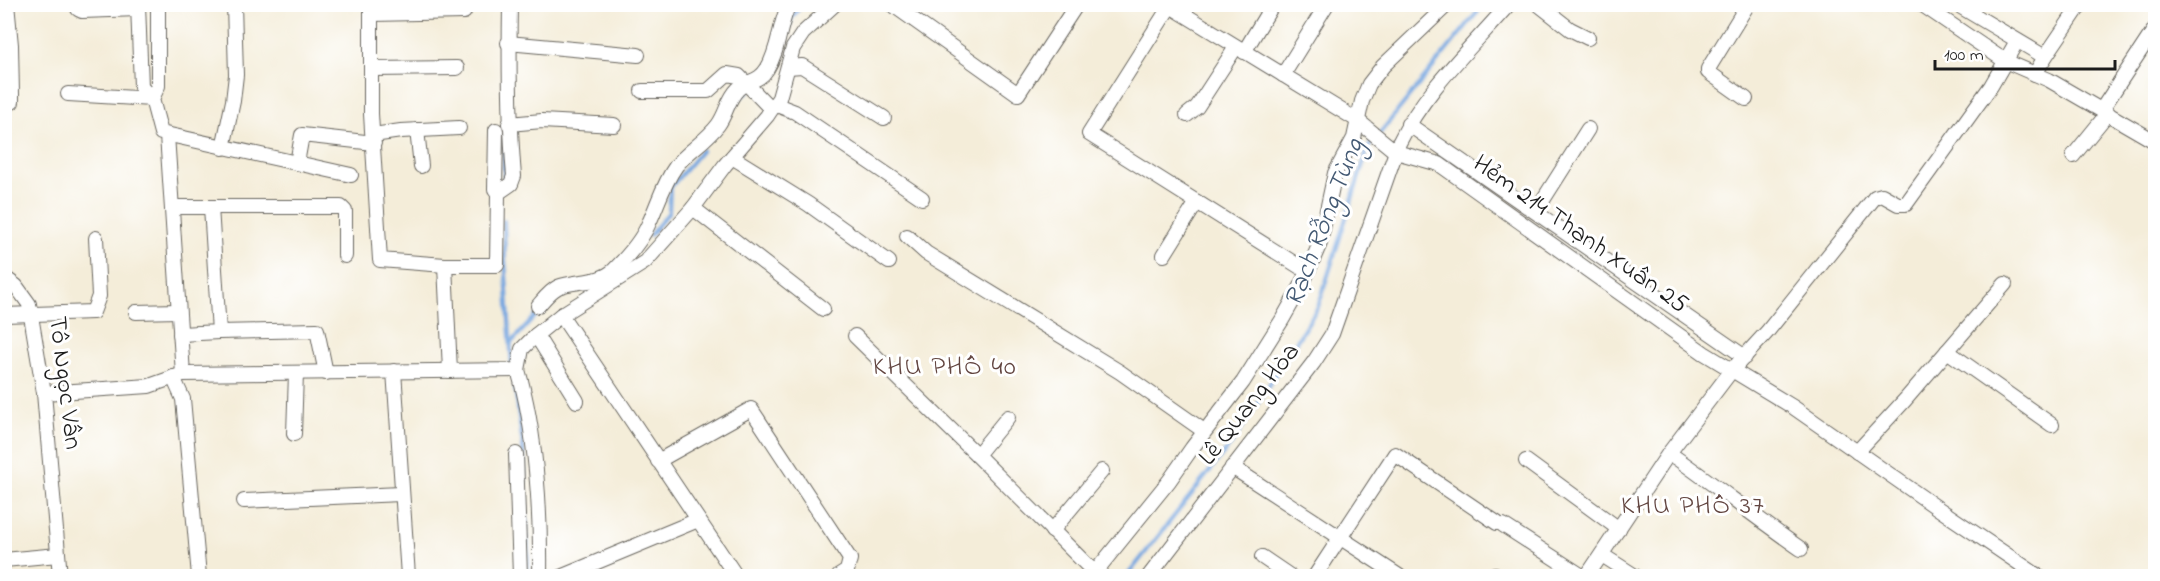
<svg xmlns="http://www.w3.org/2000/svg" width="2160" height="581" viewBox="0 0 2160 581" font-family="'Indie Flower',sans-serif">
<style>
.lines{fill:none;stroke-linecap:round;stroke-linejoin:round}
.stream{stroke:#74a6e0;stroke-width:4}
.minor-casing{stroke:#68655e;stroke-width:16}
.minor{stroke:#fff;stroke-width:14}
.labels{text-anchor:middle;dominant-baseline:central;stroke-width:6;stroke-linejoin:round;paint-order:stroke}
.street-label{font-size:26px;fill:#1c1c1c;stroke:#fff}
.water-label{font-size:27px;font-style:italic;fill:#445a74;stroke:#fff}
.neighbourhood-label{font-size:27px;letter-spacing:1.5px;fill:#624540;stroke:#fff}
</style>
<rect width="100%" height="100%" fill="#fff"/>
<filter id="ink" filterUnits="userSpaceOnUse"><feTurbulence type="fractalNoise" baseFrequency=".0167" numOctaves="2"/><feDisplacementMap in="SourceGraphic" scale="12" xChannelSelector="R" yChannelSelector="G"/><feConvolveMatrix kernelMatrix="1 2 1 2 8 2 1 2 1" color-interpolation-filters="sRGB"/></filter>
<filter id="wash" filterUnits="userSpaceOnUse"><feTurbulence type="fractalNoise" baseFrequency=".008" numOctaves="4" result="noise"/><feDisplacementMap in="SourceGraphic" scale="24" xChannelSelector="R" yChannelSelector="G"/><feGaussianBlur stdDeviation="1.35" result="paint"/><feColorMatrix in="noise" values="0 0 0 0 0 0 0 0 0 0 0 0 0 0 0 0 0 1.4 0 .05"/><feComposite in="paint" operator="in"/></filter>
<g filter="url(#wash)">
<rect width="100%" height="100%" fill="#f4edd9"/>
<g class="lines">
<!-- stream -->
<g class="stream">
<path d="M 785,38 L 792,17 L 803,4"/>
<path d="M 733,108 L 739,98 L 748,92"/>
<path d="M 1380,133 L 1484,4"/>
<path d="M 504,184 L 504,125"/>
<path d="M 504,221 L 505,259 L 512,367"/>
<path d="M 650,235 L 669,212 L 670,188 L 702,150"/>
<path d="M 549,302 L 571,289"/>
<path d="M 510,344 L 542,309"/>
<path d="M 514,380 L 523,446 L 529,576"/>
<path d="M 1127,576 L 1235,439 L 1318,307 L 1368,148 L 1375,139"/>
</g>
</g>
</g>
<g filter="url(#ink)">
<g class="lines">
<defs>
<g id="minor">
<path d="M 76,4 L 78,9 L 82,11 L 138,9"/>
<path d="M 138,4 L 141,87 L 152,99 L 161,133 L 351,175"/>
<path d="M 371,4 L 371,114 L 380,260 L 445,265"/>
<path d="M 1167,4 L 1357,120 L 1396,152 L 1439,164 L 1704,353 L 1793,407 L 1936,507 L 2038,576"/>
<path d="M 1538,4 L 1570,29 L 1588,38"/>
<path d="M 1921,4 L 2005,61 L 2049,80 L 2156,142"/>
<path d="M 1956,4 L 2045,57 L 2035,74"/>
<path d="M 893,5 L 1018,94 L 1077,4"/>
<path d="M 1170,6 L 1089,134 L 1308,272"/>
<path d="M 372,14 L 464,12"/>
<path d="M 508,43 L 638,55"/>
<path d="M 1244,52 L 1273,4"/>
<path d="M 2045,57 L 2081,4"/>
<path d="M 788,67 L 802,66 L 884,118"/>
<path d="M 372,69 L 457,68"/>
<path d="M 1283,75 L 1327,4"/>
<path d="M 642,91 L 708,91 L 727,74 L 739,76 L 771,109"/>
<path d="M 68,94 L 152,99"/>
<path d="M 152,99 L 158,86 L 158,4"/>
<path d="M 1746,99 L 1708,72 L 1708,69 L 1748,4"/>
<path d="M 4,102 L 12,102 L 12,94 L 11,45 L 7,4"/>
<path d="M 774,104 L 795,112 L 922,198"/>
<path d="M 2102,109 L 2156,27"/>
<path d="M 1187,115 L 1197,107 L 1236,47"/>
<path d="M 509,124 L 542,121 L 614,125"/>
<path d="M 1408,124 L 1745,357"/>
<path d="M 417,130 L 421,166"/>
<path d="M 167,135 L 183,374"/>
<path d="M 373,135 L 401,131 L 459,128"/>
<path d="M 223,148 L 233,101 L 236,75 L 234,4"/>
<path d="M 2073,156 L 2108,113"/>
<path d="M 732,157 L 808,204 L 889,262"/>
<path d="M 297,163 L 302,135 L 374,143"/>
<path d="M 498,193 L 511,184 L 514,176 C 509,119 509,62 510,4"/>
<path d="M 172,207 L 341,207 L 345,211 L 345,256"/>
<path d="M 693,208 L 823,309"/>
<path d="M 1536,211 L 1588,129"/>
<path d="M 907,236 L 926,253 L 1120,372 L 1204,431"/>
<path d="M 1164,255 L 1197,202"/>
<path d="M 4,277 L 16,286 L 29,304 L 44,393 L 60,576"/>
<path d="M 538,306 C 544,299 550,291 558,287 C 575,280 600,284 614,270 C 626,258 642,240 649,223 C 658,204 663,184 676,166 C 688,151 706,141 718,125 C 727,113 727,100 738,89 C 748,80 759,82 767,69 C 779,50 779,25 789,4"/>
<path d="M 136,312 L 178,311"/>
<path d="M 4,315 L 93,312 L 99,296 L 96,238"/>
<path d="M 561,315 L 736,576"/>
<path d="M 219,332 L 317,330 L 326,373"/>
<path d="M 180,334 L 219,332 L 211,207"/>
<path d="M 536,335 L 577,401"/>
<path d="M 855,336 L 977,455"/>
<path d="M 1947,351 L 2052,425"/>
<path d="M 518,370 C 536,431 541,512 540,576"/>
<path d="M 394,371 L 408,576"/>
<path d="M 450,371 L 445,265 L 497,265 L 498,193 L 495,189 L 496,130"/>
<path d="M 173,377 L 183,399 L 199,576"/>
<path d="M 44,393 L 149,386 L 183,374 L 518,370 L 522,349 L 536,335 L 561,315 L 645,262 L 693,208 L 725,165 L 767,116 L 779,98 L 793,48 L 803,33 L 835,4"/>
<path d="M 1008,417 L 977,455 L 1095,573"/>
<path d="M 294,434 L 296,373"/>
<path d="M 1857,452 L 1905,400 L 2005,284"/>
<path d="M 1669,453 C 1714,484 1756,518 1801,549"/>
<path d="M 516,454 L 520,576"/>
<path d="M 658,461 L 751,409 L 850,559 L 847,571 L 839,576"/>
<path d="M 1526,461 L 1619,529"/>
<path d="M 1232,467 L 1399,576"/>
<path d="M 244,501 L 401,494"/>
<path d="M 1503,525 L 1582,576"/>
<path d="M 1052,531 L 1102,471"/>
<path d="M 1602,555 L 1635,576"/>
<path d="M 1262,557 L 1290,576"/>
<path d="M 4,560 L 58,555"/>
<path d="M 563,576 L 698,520"/>
<path d="M 1092,576 L 1169,481 L 1192,448 L 1243,382 L 1282,320 L 1303,283 L 1320,243 L 1335,173 L 1354,138 L 1362,101 L 1369,84 L 1383,66 L 1448,4"/>
<path d="M 1149,576 L 1314,362 L 1332,334 L 1399,143 C 1425,90 1470,49 1509,4"/>
<path d="M 1315,576 L 1395,454 L 1497,523"/>
<path d="M 1493,576 L 1495,574"/>
<path d="M 1587,576 L 1669,453 L 1732,370 L 1767,332 L 1875,197 L 1882,195 L 1898,204 L 1906,204 L 1991,86 L 2017,41"/>
</g>
</defs>
<!-- minor casing -->
<use href="#minor" class="minor-casing"/>
<!-- minor -->
<use href="#minor" class="minor"/>
</g>
</g>
<g class="labels">
<!-- street labels -->
<g class="street-label">
<text transform="translate(1580 235) rotate(35)">Hẻm 214 Thạnh Xuân 25</text>
<text transform="translate(64 383) rotate(83)">Tô Ngọc Vân</text>
<text transform="translate(1250 405) rotate(-52)">Lê Quang Hòa</text>
</g>
<!-- water labels -->
<g class="water-label">
<text transform="translate(1325 223) rotate(-69)">Rạch Rỗng Tùng</text>
</g>
<!-- neighbourhood labels -->
<g class="neighbourhood-label">
<text x="945" y="367">KHU PHỐ 40</text>
<text x="1693" y="506">KHU PHỐ 37</text>
</g>
</g>
<!-- margin -->
<rect width="2160" height="581" fill="none" stroke="#fff" stroke-width="24"/>
<!-- scale -->
<path d="M1935 60v9h180v-9" fill="none" stroke="#1c1c1c" stroke-width="3"/>
<text x="1944" y="60" font-size="18" fill="#1c1c1c" stroke="#ffffff" stroke-width="4.5" paint-order="stroke">100 m</text>
</svg>
